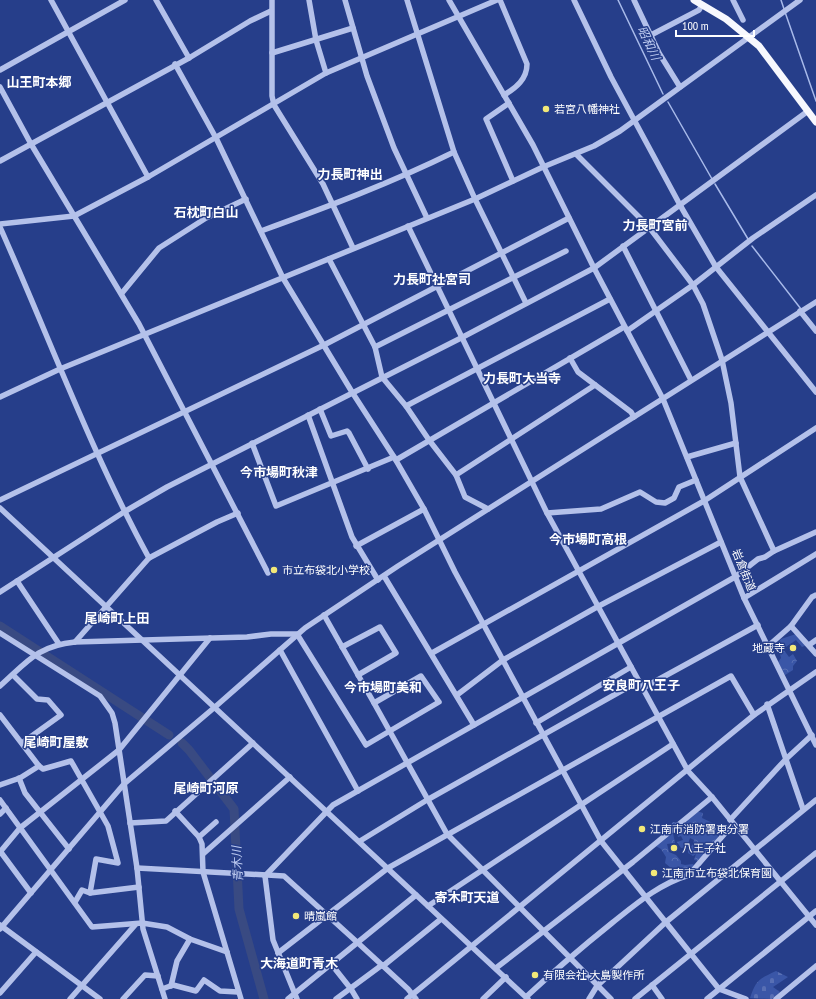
<svg xmlns="http://www.w3.org/2000/svg" width="816" height="999" viewBox="0 0 816 999" font-family="'PT Sans Narrow','Noto Sans JP',sans-serif">
<style>
.forest{fill:url(#forest-crowns)}
.cemetery{fill:url(#cemetery-stones)}
.lines{fill:none;stroke-linecap:round;stroke-linejoin:round}
.stream{stroke:#a8baea;stroke-width:1.5}
.river{stroke:#394a82;stroke-width:9}
.minor{stroke:#b4c1ea;stroke-width:5.5}
.major{stroke:#f7f8fe;stroke-width:7}
.poi-dot{fill:#f3e878;stroke:#263e8a;stroke-width:1.5}
.labels{text-anchor:middle;dominant-baseline:central;stroke-width:3;stroke-linejoin:round;paint-order:stroke}
.poi-label{font-size:11px;fill:#fff;stroke:#263e8a;text-anchor:start}
.street-label{font-size:11px;fill:#fff;stroke:#263e8a}
.water-label{font-size:12px;font-style:italic;fill:#bfccf1;stroke:#263e8a}
.quarter-label{font-size:13px;font-weight:bold;fill:#fff;stroke:#263e8a}
</style>
<defs>
<pattern id="forest-crowns" width="20" height="18" patternUnits="userSpaceOnUse"><rect width="20" height="18" fill="#3a56a7"/><path d="M2 6a3 3 0 1 1 6 0M12 15a3 3 0 1 1 6 0" fill="none" stroke="#586fb4"/></pattern>
<pattern id="cemetery-stones" width="16" height="16" patternUnits="userSpaceOnUse"><rect width="16" height="16" fill="#3a56a7"/><path d="M2 7V4a2 2 0 0 1 4 0v3zM10 15v-3a2 2 0 0 1 4 0v3z" fill="#586fb4"/></pattern>
</defs>
<rect width="100%" height="100%" fill="#263e8a"/>
<!-- forest -->
<g class="forest">
<path d="M 796,634 L 807,645 L 802,647 L 796,640 L 783,649 L 789,657 L 793,654 L 797,661 L 793,666 L 793,670 L 785,675 L 778,662 L 781,658 L 777,644 L 781,639 Z"/>
<path d="M 696,811 L 703,813 L 702,818 L 719,826 L 720,828 L 715,835 L 717,835 L 720,839 L 699,861 L 694,860 L 696,854 L 693,856 L 688,853 L 688,850 L 693,844 L 694,840 L 690,838 L 687,847 L 681,848 L 677,842 L 683,840 L 681,836 L 678,837 L 677,832 L 673,833 L 675,843 L 667,844 L 669,852 L 676,855 L 681,861 L 681,864 L 685,865 L 693,864 L 695,867 L 678,878 L 671,877 L 671,868 L 665,863 L 666,857 L 661,849 L 654,845 L 673,822 L 684,824 L 688,821 L 686,819 Z"/>
</g>
<!-- cemetery -->
<path class="cemetery" d="M 776,971 L 788,977 L 773,987 L 780,992 L 772,999 L 750,998 C 756,980 759,979 776,971 Z"/>
<g class="lines">
<!-- stream -->
<g class="stream">
<path d="M 618,0 L 663,94"/>
<path d="M 781,0 L 784,9"/>
<path d="M 785,12 L 816,101"/>
<path d="M 668,102 L 712,179"/>
<path d="M 715,184 L 748,239"/>
<path d="M 752,246 L 801,309"/>
</g>
<!-- river -->
<g class="river">
<path d="M 0,626 L 169,735"/>
<path d="M 182,743 L 189,750 L 234,809 L 239,909 L 264,999"/>
</g>
<!-- minor -->
<g class="minor">
<path d="M 51,0 L 148,177"/>
<path d="M 156,0 L 189,58"/>
<path d="M 272,0 L 272,96 L 274,105 L 323,184 L 353,248"/>
<path d="M 309,0 L 316,40 L 326,73"/>
<path d="M 345,0 L 367,76 L 394,148 L 427,218"/>
<path d="M 407,0 L 454,152 L 475,199 L 526,303"/>
<path d="M 449,0 L 533,145 L 594,268 L 663,399 L 744,598 L 816,745"/>
<path d="M 500,0 L 527,64 C 527,79 516,88 504,95"/>
<path d="M 574,0 L 611,77 L 680,205 L 716,267 L 816,392"/>
<path d="M 634,0 L 659,53 L 680,87"/>
<path d="M 733,0 L 743,20"/>
<path d="M 651,35 L 699,10 L 702,5"/>
<path d="M 272,53 L 353,28"/>
<path d="M 175,64 L 216,138 L 283,278 L 352,392 L 394,457 L 424,509 L 455,572 L 601,841 L 719,989 L 746,999"/>
<path d="M 0,70 L 125,0"/>
<path d="M 0,87 L 31,144 L 139,324 L 268,573"/>
<path d="M 509,103 L 486,119 L 513,181"/>
<path d="M 576,154 L 649,227 L 693,285 L 703,304 L 722,360 L 731,403 L 740,477 L 774,551"/>
<path d="M 0,161 L 189,58 L 250,21 L 271,11"/>
<path d="M 0,224 L 74,216 L 148,177 L 326,73 L 497,0"/>
<path d="M 408,226 L 547,513 L 688,771 L 712,797 L 816,925"/>
<path d="M 0,227 C 49,337 91,452 149,558"/>
<path d="M 261,231 C 327,207 391,183 454,152"/>
<path d="M 623,246 L 691,380"/>
<path d="M 329,259 L 375,347 L 382,377 L 406,406 L 429,440 L 456,475 L 465,497 L 488,509"/>
<path d="M 122,293 L 159,248 L 206,218 L 246,199"/>
<path d="M 800,311 L 816,331"/>
<path d="M 627,331 L 693,285 L 753,238 L 816,195"/>
<path d="M 375,347 L 566,251"/>
<path d="M 570,358 L 578,372 L 631,412 L 634,417"/>
<path d="M 0,397 L 60,369 L 475,199 L 543,167 L 594,146 L 620,131 L 800,0"/>
<path d="M 406,406 L 610,299"/>
<path d="M 320,409 L 331,436 L 347,431 L 349,433 L 368,469"/>
<path d="M 308,415 L 352,537 L 378,580"/>
<path d="M 252,443 L 276,506 L 394,457"/>
<path d="M 687,457 L 736,443"/>
<path d="M 396,460 L 624,327"/>
<path d="M 456,475 L 595,385"/>
<path d="M 0,500 L 324,345 L 569,218"/>
<path d="M 0,508 L 528,999"/>
<path d="M 547,513 L 601,509 L 640,492 L 656,502 L 665,503 L 674,498 L 679,487 L 696,480"/>
<path d="M 356,546 L 424,509"/>
<path d="M 384,576 L 474,725"/>
<path d="M 17,581 L 59,644"/>
<path d="M 0,592 L 124,512 L 167,487 L 461,338 L 594,268 L 808,111"/>
<path d="M 744,598 L 816,554"/>
<path d="M 324,615 L 374,703 L 447,834 L 611,999"/>
<path d="M 791,626 L 816,654"/>
<path d="M 0,633 L 100,696 L 112,713 L 115,723 L 137,868 L 143,929 L 165,999"/>
<path d="M 75,642 L 149,558 L 217,522 L 238,513"/>
<path d="M 809,645 L 816,640"/>
<path d="M 342,647 L 380,627 L 396,653 L 358,675"/>
<path d="M 767,647 L 791,626 L 812,597 L 816,595"/>
<path d="M 280,650 L 358,791"/>
<path d="M 432,653 L 704,501 L 816,428"/>
<path d="M 13,675 L 37,699 L 48,700 L 61,715 L 22,743"/>
<path d="M 0,686 C 27,662 37,646 75,642 L 247,637 L 271,634 L 297,634 L 366,745 L 439,702 L 421,676 L 374,703"/>
<path d="M 643,688 L 758,625"/>
<path d="M 457,695 L 503,660 L 597,607 L 721,542"/>
<path d="M 767,704 L 803,809"/>
<path d="M 0,715 L 39,766 L 43,769 L 71,761 L 108,826 L 118,863 L 96,859 L 90,893 L 82,890 L 75,902"/>
<path d="M 536,723 L 631,667"/>
<path d="M 19,778 L 25,793 L 69,849"/>
<path d="M 0,785 L 20,778 L 39,766"/>
<path d="M 0,800 L 92,927 L 142,923 L 167,927 L 190,939 L 227,952"/>
<path d="M 175,811 L 199,837 L 202,844 L 203,872 L 241,999"/>
<path d="M 0,814 L 6,808"/>
<path d="M 730,820 L 786,759 L 812,735"/>
<path d="M 130,823 L 166,821 L 253,743"/>
<path d="M 199,837 L 216,822"/>
<path d="M 360,841 L 427,800 L 639,681"/>
<path d="M 0,851 L 31,893"/>
<path d="M 0,852 L 20,828 L 119,750 L 210,638"/>
<path d="M 203,854 L 290,777"/>
<path d="M 137,868 L 284,876 L 358,943 L 408,989 L 416,999"/>
<path d="M 265,876 L 333,805 L 735,577 L 758,559 L 765,557 L 774,551 L 816,532"/>
<path d="M 265,876 L 273,940 L 297,999"/>
<path d="M 90,893 L 139,887"/>
<path d="M 428,906 L 673,744"/>
<path d="M 0,925 L 100,999"/>
<path d="M 0,929 L 124,784 L 215,707 L 305,628 L 398,566 L 816,302"/>
<path d="M 278,953 L 388,868 L 731,676 L 754,715"/>
<path d="M 332,965 L 351,989 L 357,999"/>
<path d="M 383,966 L 441,919"/>
<path d="M 496,968 L 633,862 L 712,797"/>
<path d="M 652,985 L 662,999"/>
<path d="M 171,986 L 177,961 L 190,939"/>
<path d="M 162,989 L 173,985 L 196,991 L 204,980 L 220,991 L 238,992"/>
<path d="M 0,993 L 36,952"/>
<path d="M 526,997 C 554,971 582,947 612,923 C 636,904 659,884 689,875 L 733,824"/>
<path d="M 70,999 L 136,924"/>
<path d="M 123,999 L 145,975 L 158,976"/>
<path d="M 288,999 L 416,895"/>
<path d="M 336,999 L 382,965"/>
<path d="M 407,999 L 754,715 L 816,672"/>
<path d="M 483,999 L 506,977"/>
<path d="M 589,999 L 597,986 L 666,922 L 816,800"/>
<path d="M 635,999 L 816,853"/>
<path d="M 707,999 L 816,911"/>
<path d="M 776,999 L 816,966"/>
</g>
<!-- major -->
<path class="major" d="M 694,0 L 726,19 L 759,46 L 816,122"/>
</g>
<!-- markers -->
<g class="poi-dot">
<circle cx="546" cy="109" r="4"/>
<circle cx="274" cy="570" r="4"/>
<circle cx="793" cy="648" r="4"/>
<circle cx="642" cy="829" r="4"/>
<circle cx="674" cy="848" r="4"/>
<circle cx="654" cy="873" r="4"/>
<circle cx="296" cy="916" r="4"/>
<circle cx="535" cy="975" r="4"/>
</g>
<g class="labels">
<!-- poi labels -->
<g class="poi-label">
<text x="554" y="109">若宮八幡神社</text>
<text x="282" y="570">市立布袋北小学校</text>
<text x="785" y="648" text-anchor="end">地蔵寺</text>
<text x="650" y="829">江南市消防署東分署</text>
<text x="682" y="848">八王子社</text>
<text x="662" y="873">江南市立布袋北保育園</text>
<text x="304" y="916">晴嵐館</text>
<text x="543" y="975">有限会社 大島製作所</text>
</g>
<!-- street labels -->
<g class="street-label">
<text transform="translate(744 570) rotate(68)">岩倉街道</text>
</g>
<!-- water labels -->
<g class="water-label">
<text transform="translate(649 43) rotate(65)">昭和川</text>
<text transform="translate(237 864) rotate(-93)">青木川</text>
</g>
<!-- quarter labels -->
<g class="quarter-label">
<text x="39" y="82">山王町本郷</text>
<text x="350" y="174">力長町神出</text>
<text x="206" y="212">石枕町白山</text>
<text x="655" y="225">力長町宮前</text>
<text x="432" y="279">力長町社宮司</text>
<text x="522" y="378">力長町大当寺</text>
<text x="279" y="472">今市場町秋津</text>
<text x="588" y="539">今市場町高根</text>
<text x="117" y="618">尾崎町上田</text>
<text x="641" y="685">安良町八王子</text>
<text x="383" y="687">今市場町美和</text>
<text x="56" y="742">尾崎町屋敷</text>
<text x="206" y="788">尾崎町河原</text>
<text x="467" y="897">寄木町天道</text>
<text x="299" y="963">大海道町青木</text>
</g>
</g>
<!-- scale -->
<path d="M676 30v6h78v-6" fill="none" stroke="#ffffff" stroke-width="2"/>
<text x="682" y="30" font-size="12" fill="#ffffff" stroke="#263e8a" stroke-width="3" paint-order="stroke">100 m</text>
</svg>
